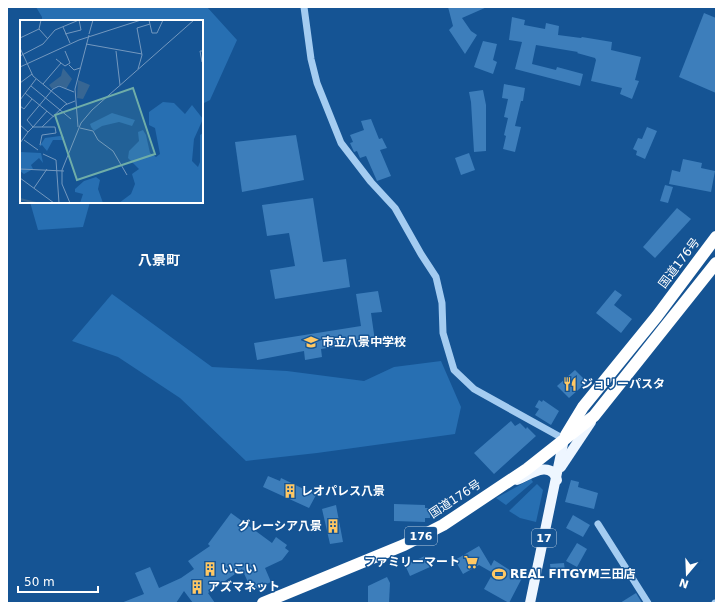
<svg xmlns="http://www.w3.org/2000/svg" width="723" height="610" viewBox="0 0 723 610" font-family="'DejaVu Sans','Noto Sans JP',sans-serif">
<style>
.green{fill:#276fb2}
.building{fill:#3d7ebb}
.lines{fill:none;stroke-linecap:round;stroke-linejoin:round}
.minor{stroke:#a4ccf1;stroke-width:7}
.major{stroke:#eef6ff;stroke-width:10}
.highway{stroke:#fff;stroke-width:12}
.labels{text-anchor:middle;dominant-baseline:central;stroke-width:3;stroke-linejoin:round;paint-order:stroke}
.shield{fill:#155494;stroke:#b9ccdf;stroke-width:1}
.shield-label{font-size:11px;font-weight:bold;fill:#fff}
.street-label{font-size:12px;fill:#fff;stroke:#155494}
.poi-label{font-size:12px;font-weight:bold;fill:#fff;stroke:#155494;text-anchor:start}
.quarter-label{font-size:14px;font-weight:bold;fill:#fff;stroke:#155494}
.inset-river{fill:none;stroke:#376693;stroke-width:2}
.inset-road{fill:none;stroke:#7398bf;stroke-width:1}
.view{fill:#6fada8;fill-opacity:0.15;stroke:#6fada8;stroke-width:2}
.inset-edge{fill:none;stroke:#fff;stroke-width:2}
</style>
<rect width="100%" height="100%" fill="#155494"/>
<!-- green -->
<g class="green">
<path d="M 36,7 L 207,7 L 237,40 L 210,100 L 202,104 L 202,21 L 42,21 L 42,17 Z"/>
<path d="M 30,202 L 90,202 L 83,227 L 38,230 Z"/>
<path d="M 112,294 L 212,367 L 287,371 L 364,381 L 394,367 L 441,361 L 461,407 L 455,434 L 317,453 L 246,461 L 180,398 L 118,357 L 72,341 Z"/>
<path d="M 531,479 L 533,482 L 506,505 L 496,498 Z"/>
<path d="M 537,484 L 543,490 L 536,522 L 520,518 L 509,511 Z"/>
</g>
<!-- building -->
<g class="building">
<path d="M 448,7 L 487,7 L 462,18 L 471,31 L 477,35 L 465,54 L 449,30 L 453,26 Z"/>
<path d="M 704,13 L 716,18 L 716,93 L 679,77 Z"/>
<path d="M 512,17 L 525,20 L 524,25 L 545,29 L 546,23 L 559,26 L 558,35 L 581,38 L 582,37 L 612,42 L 611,50 L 641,57 L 635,80 L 639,81 L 632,99 L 620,94 L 622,88 L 591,81 L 596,60 L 595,58 L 577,53 L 578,52 L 536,45 L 532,64 L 556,70 L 557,67 L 583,74 L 580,86 L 515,69 L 522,42 L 509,40 Z"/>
<path d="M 483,41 L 497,44 L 493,60 L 497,62 L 493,74 L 474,67 Z"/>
<path d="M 504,84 L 525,88 L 523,101 L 521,101 L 515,126 L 521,127 L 515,152 L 503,149 L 506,136 L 504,135 L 508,118 L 504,117 L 508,99 L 502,98 Z"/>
<path d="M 483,90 L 486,105 L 486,151 L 474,152 L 471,102 L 469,92 Z"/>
<path d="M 371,119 L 379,139 L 382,138 L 387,148 L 380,150 L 391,176 L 377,181 L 366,156 L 360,158 L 357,151 L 354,152 L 350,143 L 353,142 L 350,135 L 364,130 L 361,121 Z"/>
<path d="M 647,127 L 657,131 L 645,159 L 636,155 L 637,151 L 633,149 L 638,138 L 642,139 Z"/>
<path d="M 296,135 L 304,180 L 242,192 L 235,142 Z"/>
<path d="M 469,153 L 475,170 L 461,175 L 455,158 Z"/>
<path d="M 683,159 L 702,163 L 701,168 L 715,171 L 711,192 L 669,184 L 672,170 L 680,172 Z"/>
<path d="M 665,185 L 673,187 L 668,203 L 660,201 Z"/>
<path d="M 313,198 L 323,262 L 346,259 L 350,287 L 275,299 L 270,270 L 295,266 L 289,233 L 267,236 L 262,205 Z"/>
<path d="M 677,208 L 691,219 L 655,258 L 643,247 Z"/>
<path d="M 615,290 L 622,295 L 614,305 L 632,319 L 621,333 L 596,313 Z"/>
<path d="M 378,291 L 382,312 L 371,313 L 375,341 L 321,349 L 322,357 L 305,360 L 304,351 L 257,360 L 254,343 L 361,326 L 356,294 Z"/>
<path d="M 575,370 L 587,382 L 569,398 L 557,386 Z"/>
<path d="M 539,400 L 542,402 L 543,400 L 559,411 L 551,425 L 535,415 L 539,409 L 535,407 Z"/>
<path d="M 511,421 L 515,426 L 520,423 L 526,429 L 527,427 L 536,436 L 494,474 L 474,453 Z"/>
<path d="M 268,476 L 280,481 L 281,478 L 316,495 L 309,508 L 263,487 Z"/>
<path d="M 571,480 L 579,482 L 578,487 L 598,493 L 594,509 L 565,502 Z"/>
<path d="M 394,504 L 425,505 L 425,508 L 430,508 L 430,518 L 425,518 L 425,522 L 394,521 Z"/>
<path d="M 336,505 L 343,542 L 330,544 L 322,509 Z"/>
<path d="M 231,513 L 272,543 L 276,537 L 287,545 L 285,548 L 289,551 L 282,560 L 265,568 L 271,582 L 252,591 L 242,569 L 208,593 L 215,603 L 193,603 L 184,591 L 176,603 L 121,603 L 144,594 L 135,573 L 150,567 L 159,588 L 181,578 L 194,569 L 188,561 L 210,546 L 208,544 Z"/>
<path d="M 573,515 L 590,525 L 583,537 L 566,528 Z"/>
<path d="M 577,543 L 587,549 L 577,567 L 566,561 Z"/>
<path d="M 479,546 L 491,566 L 494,560 L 522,578 L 509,603 L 484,589 L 493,573 L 479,565 L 463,574 L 455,560 Z"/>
<path d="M 425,556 L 430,567 L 410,576 L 405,565 Z"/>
<path d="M 564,563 L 565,571 L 551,573 L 550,564 Z"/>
<path d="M 387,577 L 390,583 L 389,603 L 368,603 L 368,586 Z"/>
<path d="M 636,593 L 642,603 L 620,603 Z"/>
</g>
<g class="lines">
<!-- minor -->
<g class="minor">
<path d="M 304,7 L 311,59 L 317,83 L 341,143 L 371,182 L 395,208 L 421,254 L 436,277 L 442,303 L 443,333 L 454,370 L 474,389 L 564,439"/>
<path d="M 598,524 L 648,603"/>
<path d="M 715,603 L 716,603"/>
</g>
<!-- major -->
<g class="major">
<path d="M 561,467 L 591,422"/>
<path d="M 517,480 C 529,475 551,459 557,480"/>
<path d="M 530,603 L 564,439"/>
</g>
<!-- highway -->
<g class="highway">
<path d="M 566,435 L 583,407 L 657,316 L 716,237"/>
<path d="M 263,603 L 404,545 L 443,525 L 527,469 L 594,416 L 716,263"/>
</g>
</g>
<!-- icons -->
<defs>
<symbol id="school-bare" viewBox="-9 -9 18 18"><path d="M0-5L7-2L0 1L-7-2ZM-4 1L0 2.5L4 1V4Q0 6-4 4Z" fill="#ffc864" stroke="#155494" stroke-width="2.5" paint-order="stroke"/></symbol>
<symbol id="restaurant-bare" viewBox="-9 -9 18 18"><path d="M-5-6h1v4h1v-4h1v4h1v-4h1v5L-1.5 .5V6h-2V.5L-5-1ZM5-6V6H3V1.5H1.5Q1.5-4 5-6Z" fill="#ffc864" stroke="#155494" stroke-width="2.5" paint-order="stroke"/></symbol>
<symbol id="building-bare" viewBox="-9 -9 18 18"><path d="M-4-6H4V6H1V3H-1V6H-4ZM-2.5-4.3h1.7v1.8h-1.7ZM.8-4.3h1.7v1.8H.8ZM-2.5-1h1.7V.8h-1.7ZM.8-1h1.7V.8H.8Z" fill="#ffc864" stroke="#155494" stroke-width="2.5" paint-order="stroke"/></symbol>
<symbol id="supermarket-bare" viewBox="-9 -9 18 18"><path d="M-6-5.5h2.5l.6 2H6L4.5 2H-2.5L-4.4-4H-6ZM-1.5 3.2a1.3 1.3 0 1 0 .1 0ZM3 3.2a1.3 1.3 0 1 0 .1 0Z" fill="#ffc864" stroke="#155494" stroke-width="2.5" paint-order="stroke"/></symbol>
<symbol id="stadium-bare" viewBox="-9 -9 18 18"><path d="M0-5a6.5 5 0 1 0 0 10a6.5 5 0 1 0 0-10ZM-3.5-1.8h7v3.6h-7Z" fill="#ffc864" stroke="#155494" stroke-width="2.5" paint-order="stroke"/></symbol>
</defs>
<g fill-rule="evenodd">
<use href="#school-bare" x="301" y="332" width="20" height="20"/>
<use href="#restaurant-bare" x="560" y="374" width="20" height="20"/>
<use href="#building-bare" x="280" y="481" width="20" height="20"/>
<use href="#building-bare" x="323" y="516" width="20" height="20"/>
<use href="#supermarket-bare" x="461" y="552" width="20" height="20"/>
<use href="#building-bare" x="200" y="559" width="20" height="20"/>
<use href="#stadium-bare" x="489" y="564" width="20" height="20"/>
<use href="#building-bare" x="187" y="577" width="20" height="20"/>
</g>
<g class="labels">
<!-- shield labels -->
<g class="shield">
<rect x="405" y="527" width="32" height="18" rx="3"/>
<rect x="532" y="529" width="24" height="18" rx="3"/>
</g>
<g class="shield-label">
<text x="421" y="536">176</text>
<text x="544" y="538">17</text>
</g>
<!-- street labels -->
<g class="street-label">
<text transform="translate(679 263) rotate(-53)">国道176号</text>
<text transform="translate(455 499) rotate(-33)">国道176号</text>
</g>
<!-- poi labels -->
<g class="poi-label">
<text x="322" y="342">市立八景中学校</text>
<text x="581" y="384">ジョリーパスタ</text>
<text x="301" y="491">レオパレス八景</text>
<text x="322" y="526" text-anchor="end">グレーシア八景</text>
<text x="460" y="562" text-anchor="end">ファミリーマート</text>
<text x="221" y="569">いこい</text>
<text x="510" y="574">REAL FITGYM三田店</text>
<text x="208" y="587">アズマネット</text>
</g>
<!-- quarter labels -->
<g class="quarter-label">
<text x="159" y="260">八景町</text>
</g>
</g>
<!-- overview -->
<g transform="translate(20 20)">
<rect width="183" height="183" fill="#155494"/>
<path d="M 143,82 L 154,83 L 165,94 L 172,85 L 183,99 L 174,119 L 172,141 L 178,147 L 180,142 L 180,115 L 183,113 L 183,183 L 99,183 L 111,174 L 115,164 L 112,154 L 119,149 L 108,138 L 109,131 L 119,121 L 118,112 L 123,110 L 126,115 L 130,133 L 136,137 L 140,134 L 135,108 L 129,105 L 129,92 ZM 92,93 L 115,100 L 112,106 L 99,102 L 82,106 L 74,111 L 71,107 L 70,104 ZM 40,116 L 44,117 L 44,120 L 33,120 L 27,131 L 22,125 L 19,127 L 25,118 ZM 0,132 L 21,133 L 23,143 L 19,138 L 11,145 L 13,149 L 4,154 L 0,151 ZM 76,157 L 80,160 L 78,169 L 83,183 L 60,183 L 63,174 L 55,172 L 55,169 L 64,161 Z" fill="#276fb2"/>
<path d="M 43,48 L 52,59 L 46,69 L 39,65 L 32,69 L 29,65 L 41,56 ZM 58,60 L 70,65 L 63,79 L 57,78 Z" fill="#376693"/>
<path class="inset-river" d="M 0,179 L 16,183"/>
<path class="inset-road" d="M 129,0 L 132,13 L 137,13 L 143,0M 43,7 L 50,23M 19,9 L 28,19M 45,14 L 61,10 L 59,0M 69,14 L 73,0M 0,18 L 19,9 L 21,0M 66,24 L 122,34M 0,28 L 13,56 L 47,84M 96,31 L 100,65M 0,36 L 23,24 L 35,10 L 59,0M 182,42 L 180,31 L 183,31M 41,43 L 45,46 L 50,43 L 45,31M 49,45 L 54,50 L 60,48M 0,47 L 59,20 L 121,0M 118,49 L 122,35 L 117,8 L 130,4M 0,63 L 12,54M 23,64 L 41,43 L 36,39M 11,66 L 51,99M 5,73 L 34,97M 0,80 L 16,59M 0,86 L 4,89 L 12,79M 0,105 L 8,112 L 0,123M 13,107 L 7,100 L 33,69 L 39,66 L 54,72M 13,107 L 27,91M 58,107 L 55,69 L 69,15M 60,108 L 73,111 L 78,120 L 93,131 L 107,155M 8,112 L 13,107 L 22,107 L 45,85 L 55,81M 4,120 L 18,130M 20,125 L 22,115 L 36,113 L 35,107 L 22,107M 23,134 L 36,140 L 39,183M 0,149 L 44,151M 0,158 L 34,183M 14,168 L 27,149M 50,183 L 42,164 L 42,150 L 61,103 L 72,90 L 174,0"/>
<path class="view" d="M 113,68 L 135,134 L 57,160 L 35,95 Z"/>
<rect width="183" height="183" class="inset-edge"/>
</g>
<!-- border -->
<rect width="723" height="610" fill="none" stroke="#ffffff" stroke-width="16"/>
<!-- north arrow -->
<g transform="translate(687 574) rotate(199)" stroke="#155494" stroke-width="3" paint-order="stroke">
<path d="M0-3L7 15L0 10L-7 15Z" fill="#ffffff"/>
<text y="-6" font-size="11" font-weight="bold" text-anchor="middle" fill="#ffffff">N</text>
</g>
<!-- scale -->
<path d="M18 586v6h80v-6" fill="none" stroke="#ffffff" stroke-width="2"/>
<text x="24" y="586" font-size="12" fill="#ffffff" stroke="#155494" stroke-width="3" paint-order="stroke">50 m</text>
</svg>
